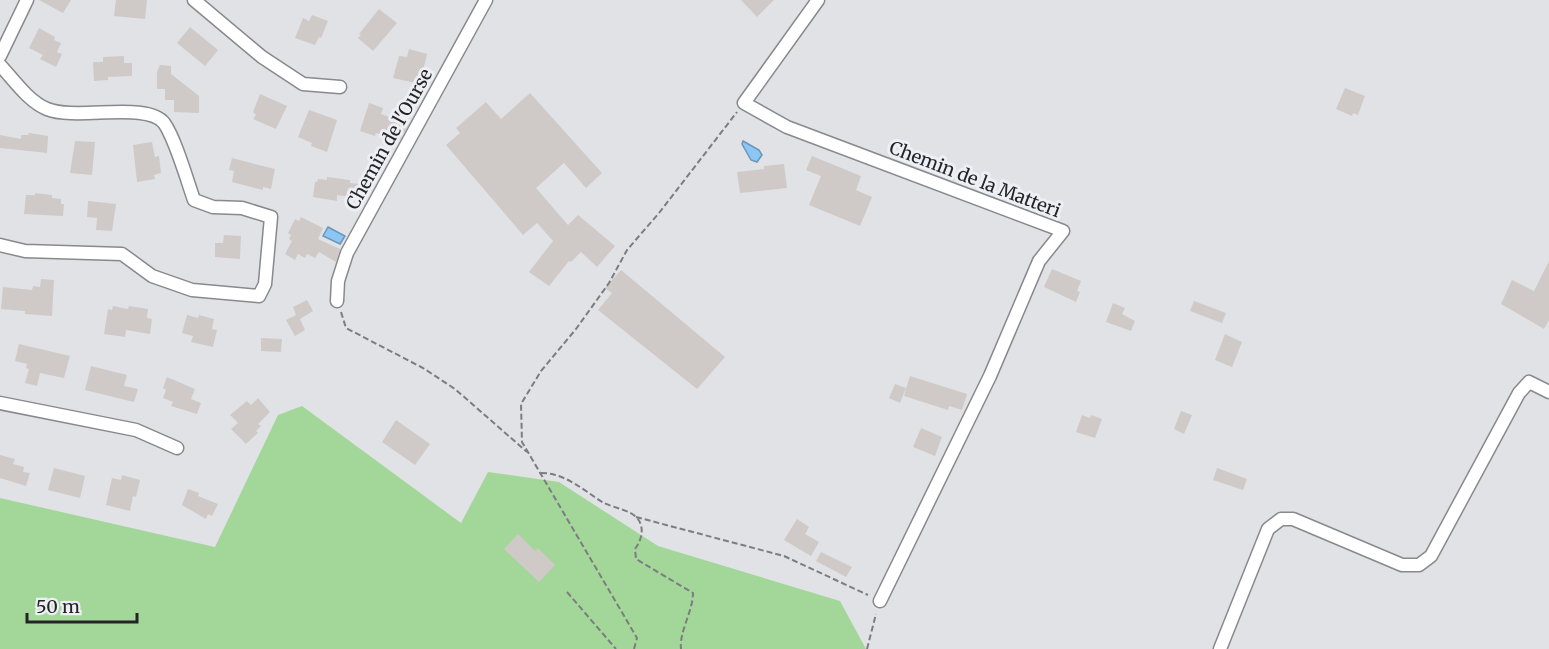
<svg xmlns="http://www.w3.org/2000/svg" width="1549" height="649" viewBox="0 0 1549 649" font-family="Merriweather,serif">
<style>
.green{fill:#a3d799}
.water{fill:#8bc6f4;stroke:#6c95b6;stroke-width:1.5}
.building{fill:#cfcac7}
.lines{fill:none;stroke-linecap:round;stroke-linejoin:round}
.minor-casing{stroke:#88898d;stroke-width:15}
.path{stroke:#7d7d80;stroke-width:2;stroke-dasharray:6 3;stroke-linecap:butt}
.minor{stroke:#fff;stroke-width:12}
.labels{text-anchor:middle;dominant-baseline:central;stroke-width:6;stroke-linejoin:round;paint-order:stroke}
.street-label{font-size:18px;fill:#242426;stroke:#eeeff4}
</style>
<rect width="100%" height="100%" fill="#e1e2e6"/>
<!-- green -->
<path class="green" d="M 302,406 L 461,523 L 488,472 L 559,482 L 658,546 L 840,601 L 866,649 L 0,649 L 0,498 L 215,547 L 278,415 Z"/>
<!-- water -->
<g class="water">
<path d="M 743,141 L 759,150 L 762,155 L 757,162 L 751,160 L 742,144 Z"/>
<path d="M 328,227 L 345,236 L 340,244 L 323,236 Z"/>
</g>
<!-- building -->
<g class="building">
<path d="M 39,0 L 71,0 L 63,13 Z"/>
<path d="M 116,0 L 147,0 L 145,19 L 114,16 Z"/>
<path d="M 741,0 L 774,0 L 757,17 Z"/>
<path d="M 379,9 L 397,23 L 373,51 L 358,38 L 361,35 L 359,34 Z"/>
<path d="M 312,15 L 328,21 L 321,38 L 319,37 L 315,45 L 295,38 L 303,18 L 309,21 Z"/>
<path d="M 190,27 L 218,50 L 205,66 L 177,43 Z"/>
<path d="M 39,28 L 55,37 L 54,40 L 61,43 L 57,52 L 62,54 L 56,67 L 40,59 L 43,55 L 29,48 Z"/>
<path d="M 409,49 L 427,54 L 420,84 L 393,78 L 399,56 L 407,57 Z"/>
<path d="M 124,56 L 124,63 L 132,63 L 132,76 L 108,77 L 108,80 L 94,81 L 93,62 L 103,62 L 103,57 Z"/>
<path d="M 160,65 L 171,66 L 171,74 L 199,96 L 199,113 L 174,112 L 174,100 L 165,100 L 165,89 L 157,89 L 157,72 Z"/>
<path d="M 1345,88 L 1365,96 L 1358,115 L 1353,113 L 1352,116 L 1336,109 Z"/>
<path d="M 530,93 L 602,173 L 586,188 L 564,163 L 536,188 L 568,225 L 578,215 L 615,246 L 597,267 L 581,252 L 571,262 L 569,261 L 549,286 L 529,272 L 553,241 L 537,223 L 523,235 L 446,145 L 460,133 L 456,128 L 486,102 L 501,119 Z"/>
<path d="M 260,94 L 287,106 L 276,129 L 253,119 L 256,115 L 253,112 Z"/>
<path d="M 369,103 L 383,108 L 381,114 L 409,124 L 399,141 L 376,133 L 375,136 L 360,131 Z"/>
<path d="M 309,110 L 337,120 L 327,152 L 311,146 L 312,143 L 298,137 Z"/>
<path d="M 29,133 L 48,136 L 47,153 L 0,148 L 0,135 L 21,139 L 21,135 L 28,135 Z"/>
<path d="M 75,141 L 95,142 L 92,175 L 70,173 Z"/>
<path d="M 152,142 L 155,157 L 159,156 L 161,173 L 154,175 L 155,179 L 137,182 L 133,145 Z"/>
<path d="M 812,156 L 861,176 L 856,190 L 872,197 L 860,226 L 809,205 L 821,176 L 806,170 Z"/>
<path d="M 232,158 L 275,169 L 271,189 L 263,187 L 263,190 L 232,182 L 234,171 L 229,170 Z"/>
<path d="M 784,164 L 787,188 L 740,193 L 737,172 L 764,169 L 764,166 Z"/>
<path d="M 327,177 L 350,180 L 350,183 L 361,184 L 359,198 L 337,195 L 337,201 L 313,197 L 315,182 L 317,182 L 318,179 L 327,180 Z"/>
<path d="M 35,193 L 52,195 L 52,198 L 61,199 L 61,204 L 64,204 L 63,216 L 24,214 L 26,195 L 35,195 Z"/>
<path d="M 88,201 L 116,204 L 112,231 L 96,230 L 97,218 L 87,217 Z"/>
<path d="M 301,217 L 323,228 L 318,239 L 340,249 L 336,262 L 319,252 L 315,258 L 307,254 L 305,258 L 298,254 L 295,260 L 285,254 L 292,241 L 289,239 L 291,235 L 288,233 L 295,219 L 299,221 Z"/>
<path d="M 224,235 L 241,236 L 240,259 L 215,257 L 215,243 L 223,243 Z"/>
<path d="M 1549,261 L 1549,320 L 1544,329 L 1501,304 L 1512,280 L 1534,291 Z"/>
<path d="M 1052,269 L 1081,281 L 1077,291 L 1080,292 L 1076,302 L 1044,287 Z"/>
<path d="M 621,270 L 725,357 L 697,389 L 598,310 L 612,293 L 605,288 Z"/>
<path d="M 41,279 L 54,280 L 52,316 L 25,314 L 25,311 L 1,309 L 3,287 L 32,290 L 33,286 L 40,287 Z"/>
<path d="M 307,300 L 313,311 L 300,319 L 305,330 L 295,336 L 286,320 L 296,315 L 293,307 Z"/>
<path d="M 1194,301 L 1226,313 L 1222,323 L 1190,311 Z"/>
<path d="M 1113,303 L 1125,308 L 1122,314 L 1135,321 L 1131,331 L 1106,322 Z"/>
<path d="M 113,306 L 128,309 L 129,306 L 148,309 L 147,318 L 152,319 L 150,334 L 126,330 L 125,337 L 104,334 L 108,309 L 112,310 Z"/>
<path d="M 187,315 L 198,318 L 199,315 L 214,319 L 212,329 L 217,330 L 213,347 L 191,342 L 193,336 L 182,333 Z"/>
<path d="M 1225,334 L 1242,342 L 1232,367 L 1215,360 Z"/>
<path d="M 261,338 L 282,339 L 281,352 L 261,351 Z"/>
<path d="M 19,344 L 70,356 L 64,378 L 40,373 L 37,386 L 25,383 L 29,369 L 26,368 L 27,364 L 15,361 Z"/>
<path d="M 91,366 L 127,375 L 124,386 L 138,389 L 134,402 L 85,390 Z"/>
<path d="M 910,376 L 967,394 L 962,410 L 949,406 L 948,410 L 904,396 Z"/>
<path d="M 167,377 L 195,389 L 191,399 L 201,403 L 197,414 L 171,406 L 173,402 L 163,398 L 166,390 L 163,388 Z"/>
<path d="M 895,384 L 906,388 L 900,403 L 889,398 Z"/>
<path d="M 258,398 L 270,412 L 258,424 L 261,426 L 256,431 L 258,433 L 246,444 L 231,429 L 238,423 L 230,415 L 247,401 L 251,405 Z"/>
<path d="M 1181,411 L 1192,415 L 1184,434 L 1174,429 Z"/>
<path d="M 1082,415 L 1090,418 L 1091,415 L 1102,419 L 1095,438 L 1076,432 Z"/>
<path d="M 396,420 L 430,444 L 415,465 L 382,442 Z"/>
<path d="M 921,428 L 942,437 L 935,456 L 913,447 Z"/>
<path d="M 0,455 L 15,459 L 13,464 L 24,467 L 23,472 L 30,473 L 26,486 L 0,478 Z"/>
<path d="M 54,468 L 85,476 L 80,498 L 48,490 Z"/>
<path d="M 1217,468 L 1247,479 L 1243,490 L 1213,480 Z"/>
<path d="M 122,475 L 140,480 L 136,497 L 133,496 L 130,511 L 106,505 L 112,478 L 121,480 Z"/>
<path d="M 188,489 L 199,493 L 198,496 L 218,504 L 212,516 L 208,514 L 206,519 L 182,505 Z"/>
<path d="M 797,519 L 809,527 L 805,534 L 819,542 L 811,556 L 784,540 Z"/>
<path d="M 518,534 L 535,551 L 538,548 L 555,565 L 539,582 L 504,549 Z"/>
<path d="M 821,552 L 852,567 L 846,577 L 816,561 Z"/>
</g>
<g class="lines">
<defs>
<g id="minor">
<path d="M 194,0 L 262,57 L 303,84 L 340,87"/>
<path d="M 818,0 L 744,103 L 787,127 L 1063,231 L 1039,261 L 990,376 L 880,601"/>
<path d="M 0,56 L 27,0"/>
<path d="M 0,65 C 14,80 28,101 47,109 C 76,121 147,101 164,123 C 175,138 187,180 194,200 L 213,207 L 242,208 L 271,217 L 265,284 L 259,296 L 192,290 L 152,276 L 122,254 L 25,251 L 0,245"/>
<path d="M 337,301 L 338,281 L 347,253 L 486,0"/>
<path d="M 0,403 L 136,430 L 177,448"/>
<path d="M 1220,649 L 1268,529 L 1281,519 L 1293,519 L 1402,565 L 1419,565 L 1431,556 L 1519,393 L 1529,382 L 1549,392"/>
</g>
</defs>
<!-- minor casing -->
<use href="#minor" class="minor-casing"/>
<!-- path -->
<g class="path">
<path d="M 341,312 L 346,328 L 423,368 L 455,389 L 527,452"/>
<path d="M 541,473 C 566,473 584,491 604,503 C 614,508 631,510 638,519 C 645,529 641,541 635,549 L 636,559 L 693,593 C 693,611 679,632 681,649"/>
<path d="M 636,517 L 784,556 L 868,595"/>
<path d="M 567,592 L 616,649"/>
<path d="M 634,649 L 637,638 L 522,442 L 521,404 L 541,371 L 576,329 L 609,283 L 627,250 L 659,213 L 737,112"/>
<path d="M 867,649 L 876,614"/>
</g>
<!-- minor -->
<use href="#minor" class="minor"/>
</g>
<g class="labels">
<!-- street labels -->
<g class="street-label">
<text transform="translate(389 139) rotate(-61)">Chemin de l'Ourse</text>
<text transform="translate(975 179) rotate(21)">Chemin de la Matteri</text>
</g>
</g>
<!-- scale -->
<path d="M27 613v9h110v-9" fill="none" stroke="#242426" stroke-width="3"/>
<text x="36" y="613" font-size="18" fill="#242426" stroke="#eeeff4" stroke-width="4.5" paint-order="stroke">50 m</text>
</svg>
